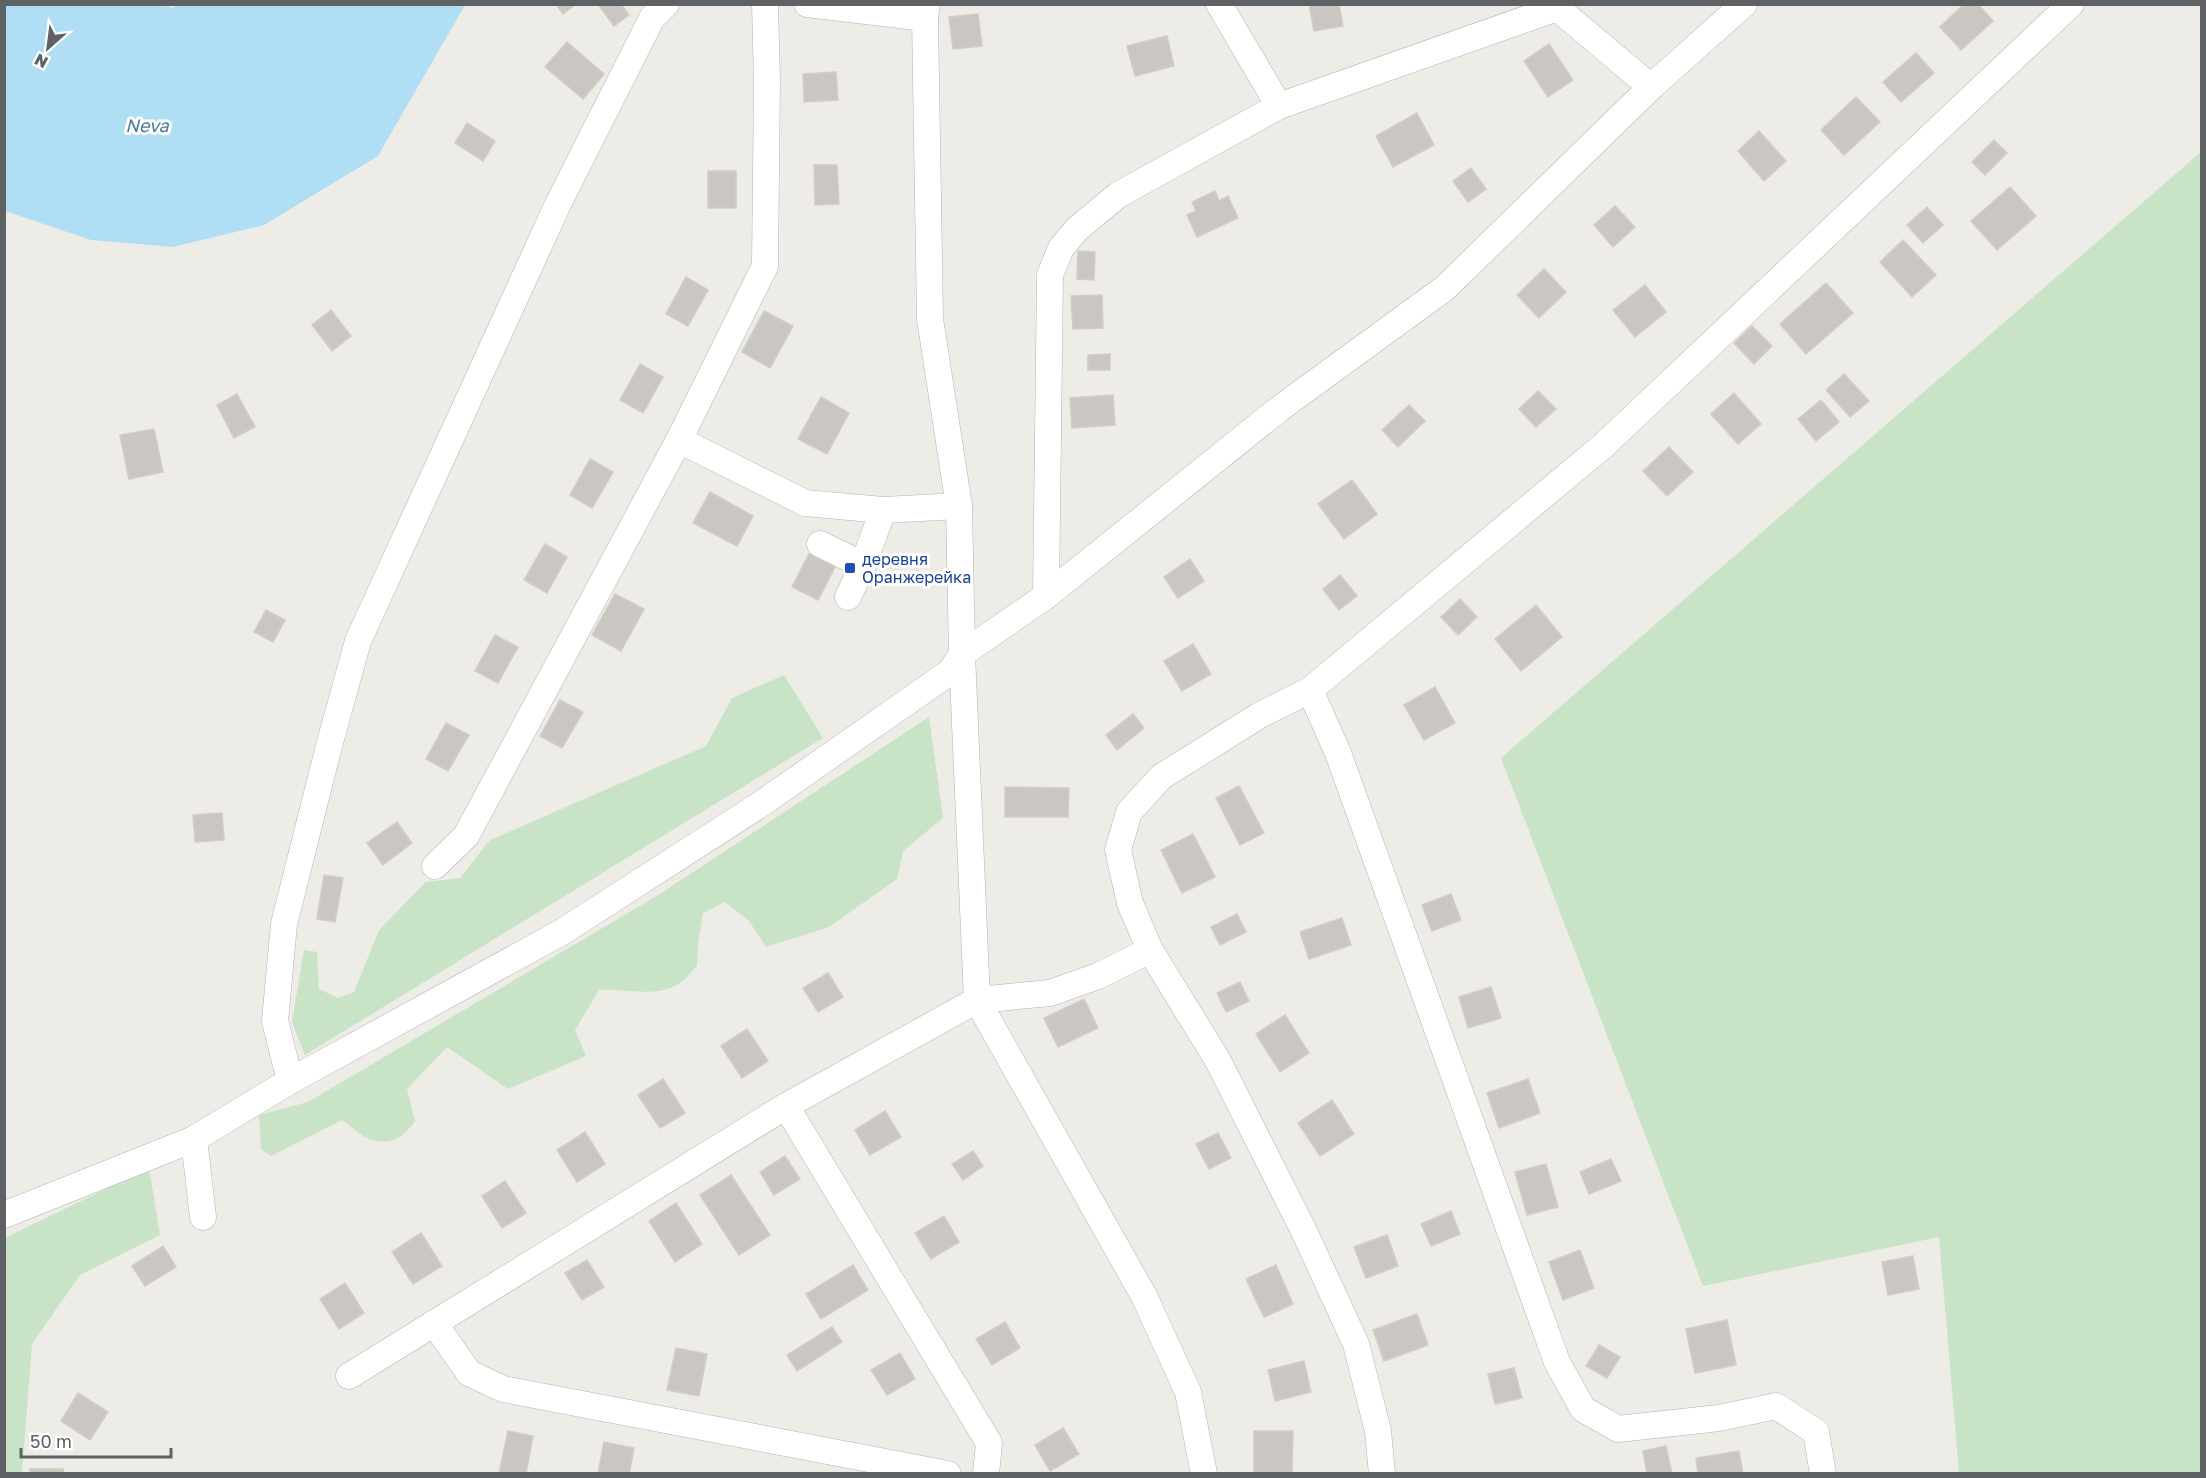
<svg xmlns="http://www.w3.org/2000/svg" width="2206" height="1478" viewBox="0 0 2206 1478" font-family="'Golos Text',sans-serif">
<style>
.green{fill:#c9e3c6}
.water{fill:#b0def5}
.building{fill:#cac7c3;stroke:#d2cdc5;stroke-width:1.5}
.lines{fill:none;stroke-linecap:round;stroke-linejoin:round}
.minor-casing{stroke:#b1b4b7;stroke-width:27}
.minor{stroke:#fff;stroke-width:26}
.transit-dot{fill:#1a4fb4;stroke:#fff;stroke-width:2}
.labels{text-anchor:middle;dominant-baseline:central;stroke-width:6;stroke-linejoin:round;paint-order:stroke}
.transit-label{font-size:16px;fill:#164399;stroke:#fff;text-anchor:start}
.water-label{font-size:18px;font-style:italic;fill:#4a7b9d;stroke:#fff}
</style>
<rect width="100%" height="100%" fill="#eeece6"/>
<!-- green -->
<g class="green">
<path d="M 2201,152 L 2201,1473 L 1959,1473 L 1939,1237 L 1703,1286 L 1501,758 Z"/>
<path d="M 784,675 L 823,738 L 305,1055 L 292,1022 L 304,950 L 317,952 L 319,989 L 338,998 L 354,992 L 379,930 L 426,882 L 460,878 L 490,840 L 706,746 L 732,698 Z"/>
<path d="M 929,717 L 943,818 L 903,851 L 897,879 L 829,927 L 766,947 L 749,921 L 725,902 L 703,913 L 698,943 L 697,966 C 692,971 686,979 680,983 C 655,999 626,988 599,990 L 575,1030 L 586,1056 L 508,1089 L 447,1047 L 407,1089 L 415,1121 C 405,1136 390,1147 370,1139 C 360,1136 351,1126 342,1120 L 271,1156 L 261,1149 L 259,1115 L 308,1102 L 655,897 Z"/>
<path d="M 149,1168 L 160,1235 L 80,1275 L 32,1344 L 22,1473 L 5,1474 L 5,1238 Z"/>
</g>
<!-- water -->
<path class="water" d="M 158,4 L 173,8 L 178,4 L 465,5 L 378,156 L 264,225 L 173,247 L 91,240 L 5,211 L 5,5 Z"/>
<!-- building -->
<g class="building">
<path d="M 556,4 L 576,4 L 563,14 Z"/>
<path d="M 598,4 L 621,4 L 629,15 L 614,26 Z"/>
<path d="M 1309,4 L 1339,4 L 1343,26 L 1314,31 Z"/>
<path d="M 1964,4 L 1978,4 L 1993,21 L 1961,50 L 1940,27 Z"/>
<path d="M 978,14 L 982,46 L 953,49 L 949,17 Z"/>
<path d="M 1167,36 L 1174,66 L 1135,76 L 1127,46 Z"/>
<path d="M 567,42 L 604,74 L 583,99 L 545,67 Z"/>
<path d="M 1549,44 L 1573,80 L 1548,97 L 1524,61 Z"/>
<path d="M 1916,53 L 1934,73 L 1901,102 L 1883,82 Z"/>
<path d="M 836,72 L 838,100 L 804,102 L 803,74 Z"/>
<path d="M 1856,97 L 1880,122 L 1844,155 L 1821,130 Z"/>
<path d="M 1417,113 L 1434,145 L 1393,167 L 1376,136 Z"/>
<path d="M 467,123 L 495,141 L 483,161 L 455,143 Z"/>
<path d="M 1759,131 L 1786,161 L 1764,181 L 1738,151 Z"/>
<path d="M 1994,140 L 2007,153 L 1985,175 L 1972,162 Z"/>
<path d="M 814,165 L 837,165 L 839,204 L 815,205 Z"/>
<path d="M 1471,168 L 1486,189 L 1468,202 L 1453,181 Z"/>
<rect x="708" y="171" width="28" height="37"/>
<path d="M 2010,187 L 2036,216 L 1997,250 L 1971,221 Z"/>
<path d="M 1215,191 L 1219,201 L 1228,196 L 1238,218 L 1197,237 L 1187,215 L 1196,211 L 1192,202 Z"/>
<path d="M 1615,206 L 1635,227 L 1613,247 L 1594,225 Z"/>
<path d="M 1927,207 L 1943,225 L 1923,243 L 1907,225 Z"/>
<path d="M 1903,240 L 1936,275 L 1912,297 L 1880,262 Z"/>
<path d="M 1078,251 L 1095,252 L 1094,280 L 1077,279 Z"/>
<path d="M 1544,269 L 1566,292 L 1539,318 L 1517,295 Z"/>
<path d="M 686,277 L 708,290 L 688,326 L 666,314 Z"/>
<path d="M 1826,283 L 1853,313 L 1806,354 L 1780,324 Z"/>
<path d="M 1645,285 L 1666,312 L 1635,337 L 1613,310 Z"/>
<path d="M 1102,295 L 1103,328 L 1073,329 L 1071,296 Z"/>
<path d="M 331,310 L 351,336 L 332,351 L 312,325 Z"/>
<path d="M 764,311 L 793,326 L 770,368 L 742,352 Z"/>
<path d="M 1752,326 L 1772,346 L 1754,364 L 1734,343 Z"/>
<path d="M 1110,354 L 1110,370 L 1088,370 L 1088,355 Z"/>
<path d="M 640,364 L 663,377 L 643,413 L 620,400 Z"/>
<path d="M 1844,374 L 1869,401 L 1850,417 L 1826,390 Z"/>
<path d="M 1538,391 L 1556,409 L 1536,427 L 1519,409 Z"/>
<path d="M 1734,393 L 1761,424 L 1738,444 L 1711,414 Z"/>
<path d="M 237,394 L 255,427 L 234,438 L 217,405 Z"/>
<path d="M 1113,395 L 1115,425 L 1072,428 L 1070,398 Z"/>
<path d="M 821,397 L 849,413 L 827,454 L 798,439 Z"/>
<path d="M 1821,400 L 1839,422 L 1816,441 L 1798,419 Z"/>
<path d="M 1409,405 L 1425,421 L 1398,447 L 1382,430 Z"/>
<path d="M 154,429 L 163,472 L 129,479 L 120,435 Z"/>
<path d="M 1669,447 L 1693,472 L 1667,496 L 1643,471 Z"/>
<path d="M 590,459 L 613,472 L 592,508 L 570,495 Z"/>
<path d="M 1352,480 L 1377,514 L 1344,539 L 1318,504 Z"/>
<path d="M 710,492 L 753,516 L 737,546 L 693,523 Z"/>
<path d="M 545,544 L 567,557 L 547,593 L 524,580 Z"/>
<path d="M 809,554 L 835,567 L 818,600 L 792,587 Z"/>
<path d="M 1190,559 L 1204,581 L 1178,598 L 1164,577 Z"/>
<path d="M 1340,575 L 1357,596 L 1339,610 L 1323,589 Z"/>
<path d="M 615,594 L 644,609 L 621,651 L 592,635 Z"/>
<path d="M 1460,599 L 1477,617 L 1458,635 L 1441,617 Z"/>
<path d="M 1536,605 L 1562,637 L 1521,671 L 1495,639 Z"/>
<path d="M 266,610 L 285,620 L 273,642 L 254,632 Z"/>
<path d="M 495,635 L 518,647 L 498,683 L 475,671 Z"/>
<path d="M 1193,644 L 1211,674 L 1182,691 L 1164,661 Z"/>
<path d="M 1435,687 L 1455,723 L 1424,740 L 1404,705 Z"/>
<path d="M 560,700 L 583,712 L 562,748 L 540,736 Z"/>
<path d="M 1133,714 L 1144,728 L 1117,750 L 1106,735 Z"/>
<path d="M 446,723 L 469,735 L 448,771 L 426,759 Z"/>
<path d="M 1239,786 L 1264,833 L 1240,845 L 1216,798 Z"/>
<path d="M 1005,787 L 1069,788 L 1068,817 L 1005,817 Z"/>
<path d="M 222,813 L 224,840 L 195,842 L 193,815 Z"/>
<path d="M 397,822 L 412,843 L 383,865 L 367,843 Z"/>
<path d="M 1193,834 L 1215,877 L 1182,893 L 1161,850 Z"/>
<path d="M 324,875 L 343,878 L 335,922 L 317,919 Z"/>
<path d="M 1451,894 L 1461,920 L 1432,931 L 1422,905 Z"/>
<path d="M 1237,914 L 1246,932 L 1220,945 L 1211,927 Z"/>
<path d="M 1342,918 L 1351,945 L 1309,959 L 1300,932 Z"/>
<path d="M 828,973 L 843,997 L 818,1012 L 803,988 Z"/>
<path d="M 1240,982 L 1249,1001 L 1226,1012 L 1217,993 Z"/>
<path d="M 1491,987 L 1501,1018 L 1468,1028 L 1459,997 Z"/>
<path d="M 1084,999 L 1098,1028 L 1058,1047 L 1044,1018 Z"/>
<path d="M 1285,1015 L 1309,1053 L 1280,1072 L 1256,1034 Z"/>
<path d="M 747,1029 L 768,1061 L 742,1078 L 721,1046 Z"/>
<path d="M 663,1079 L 685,1113 L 660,1128 L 638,1095 Z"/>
<path d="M 1528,1079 L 1540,1113 L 1499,1128 L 1487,1093 Z"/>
<path d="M 1332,1100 L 1354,1134 L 1320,1156 L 1298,1123 Z"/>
<path d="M 885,1111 L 901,1137 L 870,1155 L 855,1130 Z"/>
<path d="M 585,1132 L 605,1164 L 577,1182 L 557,1150 Z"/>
<path d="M 1218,1133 L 1231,1158 L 1209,1169 L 1196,1144 Z"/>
<path d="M 973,1151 L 983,1166 L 963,1180 L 952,1164 Z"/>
<path d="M 785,1156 L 800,1179 L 774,1195 L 760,1172 Z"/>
<path d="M 1611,1159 L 1621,1181 L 1589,1194 L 1580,1172 Z"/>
<path d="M 1546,1164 L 1558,1207 L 1527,1215 L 1515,1172 Z"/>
<path d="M 731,1175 L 770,1235 L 739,1255 L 700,1195 Z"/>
<path d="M 505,1181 L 526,1213 L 502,1228 L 482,1196 Z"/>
<path d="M 676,1203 L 702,1244 L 675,1262 L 649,1221 Z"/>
<path d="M 1451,1211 L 1460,1234 L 1431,1246 L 1421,1224 Z"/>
<path d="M 944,1216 L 959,1242 L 931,1259 L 915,1233 Z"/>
<path d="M 421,1233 L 442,1266 L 413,1284 L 392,1252 Z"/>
<path d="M 1387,1235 L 1398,1266 L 1366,1278 L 1354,1247 Z"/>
<path d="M 163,1246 L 176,1267 L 145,1286 L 132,1266 Z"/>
<path d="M 1580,1250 L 1594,1288 L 1563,1300 L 1549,1262 Z"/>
<path d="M 1913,1256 L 1919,1289 L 1888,1295 L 1882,1262 Z"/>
<path d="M 587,1260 L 604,1287 L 582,1300 L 565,1273 Z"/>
<path d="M 853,1265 L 868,1290 L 821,1319 L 806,1294 Z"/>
<path d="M 1276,1265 L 1293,1304 L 1264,1317 L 1246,1279 Z"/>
<path d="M 345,1283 L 364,1313 L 339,1329 L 320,1299 Z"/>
<path d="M 1417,1314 L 1428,1345 L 1384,1361 L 1373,1330 Z"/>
<path d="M 1727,1320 L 1736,1365 L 1695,1373 L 1686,1329 Z"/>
<path d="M 1005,1322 L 1020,1348 L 992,1365 L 976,1339 Z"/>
<path d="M 832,1327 L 842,1342 L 797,1371 L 787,1355 Z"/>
<path d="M 1599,1345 L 1620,1357 L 1607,1378 L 1586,1366 Z"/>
<path d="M 676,1348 L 707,1354 L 699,1396 L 667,1390 Z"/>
<path d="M 900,1353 L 915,1379 L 887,1395 L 871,1370 Z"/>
<path d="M 1304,1361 L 1311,1392 L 1275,1401 L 1268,1370 Z"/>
<path d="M 1514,1368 L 1522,1398 L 1495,1404 L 1488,1374 Z"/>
<path d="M 78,1393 L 108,1412 L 90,1440 L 61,1421 Z"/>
<path d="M 1063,1428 L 1079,1454 L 1050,1471 L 1035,1445 Z"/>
<path d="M 508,1431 L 533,1436 L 526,1474 L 499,1474 Z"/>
<path d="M 1254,1431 L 1293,1431 L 1292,1474 L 1254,1474 Z"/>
<path d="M 604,1442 L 634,1448 L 629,1474 L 598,1474 Z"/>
<path d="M 1666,1446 L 1672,1474 L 1647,1474 L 1643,1451 Z"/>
<path d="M 1739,1451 L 1743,1474 L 1698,1474 L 1696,1458 Z"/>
<path d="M 30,1469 L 63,1469 L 64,1474 L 30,1474 Z"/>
</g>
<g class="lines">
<defs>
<g id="minor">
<path d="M 807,4 L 925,18"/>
<path d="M 927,4 L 925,18 L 930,319 L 959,506 L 962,654 L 977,1000 L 1144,1296 L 1188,1392 L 1204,1474"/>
<path d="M 1219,4 L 1279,106"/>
<path d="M 1557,4 L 1557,8 L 1651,87"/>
<path d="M 679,440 L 805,503 L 883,510 L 959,506"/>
<path d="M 820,544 L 863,565"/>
<path d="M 1046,596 L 1050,275 L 1061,248 L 1077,229 L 1118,195 L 1279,106 L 1557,8"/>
<path d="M 848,597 L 863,565 L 883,510"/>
<path d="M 1310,690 L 1338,753 L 1557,1362 L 1583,1409 L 1618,1429 L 1719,1418 L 1776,1406 L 1816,1432 L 1823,1474"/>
<path d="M 435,866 L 466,836 L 679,440 L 765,266 L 767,81 L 765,4"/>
<path d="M 290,1081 L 275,1021 L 284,924 L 329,746 L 358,641 L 558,204 L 652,18 L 666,4"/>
<path d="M 786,1106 L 989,1443 L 986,1474"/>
<path d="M 194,1139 L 203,1217"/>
<path d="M 4,1215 L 194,1139 L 290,1081 L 562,932 L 758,806 L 950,672 L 962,654 L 1046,596 L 1279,409 L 1445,288 L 1651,87 L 1744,4"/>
<path d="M 434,1323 L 469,1373 L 503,1389 L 948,1474"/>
<path d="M 349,1376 L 786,1106 L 977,1000 L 1050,993 L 1098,976 L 1150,950"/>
<path d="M 1382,1474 L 1378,1431 L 1356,1344 L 1303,1229 L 1217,1059 L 1150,950 L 1130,903 L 1118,850 L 1129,812 L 1161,777 L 1260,715 L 1310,690 L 1604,445 L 2071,4"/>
</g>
</defs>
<!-- minor casing -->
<use href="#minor" class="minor-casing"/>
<!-- minor -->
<use href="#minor" class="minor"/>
</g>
<!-- markers -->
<rect class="transit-dot" x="844" y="562" width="12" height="12" rx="3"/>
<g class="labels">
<!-- transit labels -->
<g class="transit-label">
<text x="862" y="559">деревня<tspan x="862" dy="18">Оранжерейка</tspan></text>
</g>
<!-- water labels -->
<g class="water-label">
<text x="147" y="125">Neva</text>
</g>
</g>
<!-- border -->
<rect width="2206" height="1478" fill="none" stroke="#5e6265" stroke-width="12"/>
<!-- north arrow -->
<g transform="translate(48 48) rotate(208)" stroke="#ffffff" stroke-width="4.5" paint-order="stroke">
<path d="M0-4.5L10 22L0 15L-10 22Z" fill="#5e6265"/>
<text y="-9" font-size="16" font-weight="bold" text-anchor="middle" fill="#5e6265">N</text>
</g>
<!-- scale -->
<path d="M21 1448v9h150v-9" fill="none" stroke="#5e6265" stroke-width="3"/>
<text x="30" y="1448" font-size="18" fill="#5e6265" stroke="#ffffff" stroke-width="4.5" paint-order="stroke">50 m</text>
</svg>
